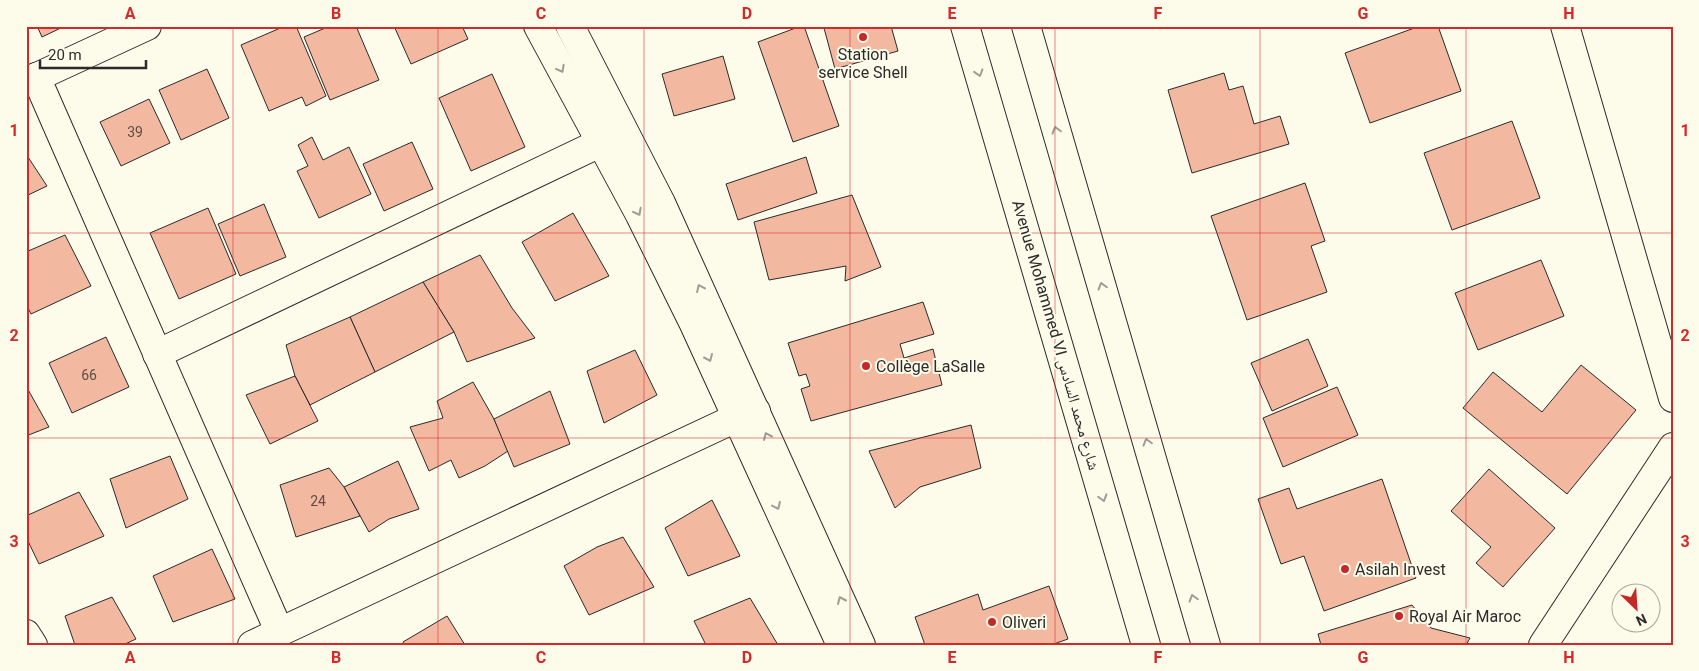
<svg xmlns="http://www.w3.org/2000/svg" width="1699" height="671" viewBox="0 0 1699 671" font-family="Roboto,'Noto Naskh Arabic',sans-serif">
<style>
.building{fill:#f2b8a0;stroke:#2b2b2b}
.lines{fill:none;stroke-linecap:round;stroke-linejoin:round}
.street-casing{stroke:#2b2b2b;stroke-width:30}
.secondary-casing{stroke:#2b2b2b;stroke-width:30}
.primary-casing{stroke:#2b2b2b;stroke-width:30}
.street{stroke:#fdfbea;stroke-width:28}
.secondary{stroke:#fdfbea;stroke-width:28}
.primary{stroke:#fdfbea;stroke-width:28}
.oneway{stroke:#9e9d94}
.grid{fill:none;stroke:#d62828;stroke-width:1;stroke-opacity:0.55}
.poi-dot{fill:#c62828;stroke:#fdfbea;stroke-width:2}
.labels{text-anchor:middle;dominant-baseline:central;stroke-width:4;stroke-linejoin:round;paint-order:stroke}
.number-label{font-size:14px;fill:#5d4e48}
.poi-label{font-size:16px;fill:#2b2b2b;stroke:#fdfbea;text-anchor:start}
.street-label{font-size:16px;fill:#2b2b2b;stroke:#fdfbea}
.neatline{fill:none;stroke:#d62828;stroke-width:2}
.grid-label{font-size:16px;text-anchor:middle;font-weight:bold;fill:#d62828}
</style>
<rect width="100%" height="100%" fill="#fdfbea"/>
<!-- building -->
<g class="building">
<path d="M 37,26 L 65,26 L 42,37 Z"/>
<path d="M 285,26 L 296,26 L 326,96 L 306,106 L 302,97 L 269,111 L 241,45 Z"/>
<path d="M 330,26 L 356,26 L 379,80 L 330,100 L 304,37 Z"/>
<path d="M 394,26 L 462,26 L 468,39 L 411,64 Z"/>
<path d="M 801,26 L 804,26 L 839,126 L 793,142 L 758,42 Z"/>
<path d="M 831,26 L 891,26 L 898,51 L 835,69 L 824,28 Z"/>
<path d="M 1420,26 L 1438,26 L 1461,91 L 1370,123 L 1345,53 Z"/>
<path d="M 723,56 L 735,99 L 674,116 L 662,74 Z"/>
<path d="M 207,69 L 229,118 L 181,140 L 159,90 Z"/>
<path d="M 1224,73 L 1229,90 L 1243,86 L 1254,124 L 1280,116 L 1289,144 L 1192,173 L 1168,90 Z"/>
<path d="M 492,74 L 525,147 L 471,171 L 439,98 Z"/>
<path d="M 149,99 L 170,143 L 121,166 L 100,122 Z"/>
<path d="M 1512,121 L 1540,198 L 1452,230 L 1424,153 Z"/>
<path d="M 312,137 L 323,160 L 349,147 L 371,194 L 319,218 L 297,171 L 308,166 L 298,145 Z"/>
<path d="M 412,142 L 433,189 L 384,211 L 363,164 Z"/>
<path d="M 26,154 L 47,186 L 26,196 Z"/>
<path d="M 806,157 L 817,193 L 738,220 L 726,184 Z"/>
<path d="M 1305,183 L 1325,241 L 1311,246 L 1327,292 L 1247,320 L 1211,216 Z"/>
<path d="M 852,195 L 881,267 L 845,281 L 846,266 L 769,280 L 754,222 Z"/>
<path d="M 264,204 L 286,257 L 240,276 L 218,224 Z"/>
<path d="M 208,208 L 236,274 L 179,299 L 150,233 Z"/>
<path d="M 573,213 L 609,276 L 555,301 L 522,242 Z"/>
<path d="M 65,235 L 91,286 L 31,314 L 26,304 L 26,252 Z"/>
<path d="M 480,255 L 512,308 L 535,338 L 467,362 L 454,332 L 423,282 Z"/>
<path d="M 1541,260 L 1564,316 L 1478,350 L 1455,293 Z"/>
<path d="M 423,282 L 454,332 L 375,372 L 350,317 Z"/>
<path d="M 923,302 L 934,334 L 900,344 L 904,358 L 933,349 L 942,385 L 811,421 L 801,389 L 810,386 L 806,374 L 799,376 L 788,343 Z"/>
<path d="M 350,317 L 375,372 L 310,405 L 295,376 L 286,345 Z"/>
<path d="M 106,337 L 129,387 L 72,413 L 49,363 Z"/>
<path d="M 1308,339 L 1328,386 L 1272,411 L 1251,363 Z"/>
<path d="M 635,350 L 657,395 L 604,423 L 587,371 Z"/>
<path d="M 1581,365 L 1636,410 L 1567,494 L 1463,408 L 1493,372 L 1542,412 Z"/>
<path d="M 295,376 L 318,421 L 270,444 L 246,395 Z"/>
<path d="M 473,382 L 494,419 L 508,451 L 485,466 L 459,478 L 451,460 L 429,471 L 410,427 L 443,418 L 437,401 Z"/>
<path d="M 26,386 L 49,427 L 26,436 Z"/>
<path d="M 1337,387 L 1358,435 L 1283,467 L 1263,418 Z"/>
<path d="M 550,391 L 570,444 L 514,467 L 494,419 Z"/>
<path d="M 971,425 L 981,468 L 920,487 L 895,508 L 869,451 Z"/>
<path d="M 170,456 L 188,499 L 126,528 L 110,479 Z"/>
<path d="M 398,461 L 419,509 L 389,519 L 369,532 L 344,487 Z"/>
<path d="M 329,468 L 344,487 L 360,516 L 296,537 L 280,485 Z"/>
<path d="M 1489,469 L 1555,528 L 1503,587 L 1476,563 L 1491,547 L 1451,511 Z"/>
<path d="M 1382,479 L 1416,578 L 1324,611 L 1304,556 L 1281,564 L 1258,499 L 1289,488 L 1297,509 Z"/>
<path d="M 79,492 L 104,536 L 39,564 L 26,537 L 26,516 Z"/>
<path d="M 712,500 L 740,556 L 688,576 L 665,528 Z"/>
<path d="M 623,537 L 654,587 L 589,615 L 564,566 L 597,547 Z"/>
<path d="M 212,549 L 235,599 L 173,622 L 153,576 Z"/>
<path d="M 1049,586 L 1068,639 L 1051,645 L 925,645 L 915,617 L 978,594 L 983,610 Z"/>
<path d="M 112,597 L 136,639 L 123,645 L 75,645 L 65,616 Z"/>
<path d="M 750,598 L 778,645 L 706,645 L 694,621 Z"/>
<path d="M 1412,605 L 1431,628 L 1470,638 L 1466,645 L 1321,645 L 1318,634 Z"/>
<path d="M 447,616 L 465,645 L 404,645 L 403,642 Z"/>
</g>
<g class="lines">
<defs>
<g id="street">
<path d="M 1565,26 L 1673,398"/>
<path d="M 36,77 L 279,631"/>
<path d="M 26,82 L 147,26"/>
<path d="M 157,354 L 623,132"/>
<path d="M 26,634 L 33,645"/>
<path d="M 252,645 L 736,418 L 756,411"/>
<path d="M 1543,645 L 1673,447"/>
</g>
<g id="secondary">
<path d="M 538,26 L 640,215 L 693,322 L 841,645"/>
<path d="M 570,26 L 661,203 L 861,645"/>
</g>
<g id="primary">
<path d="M 965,26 L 1146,645"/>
<path d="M 1026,26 L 1206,645"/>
</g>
</defs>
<!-- street casing -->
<use href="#street" class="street-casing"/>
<!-- secondary casing -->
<use href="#secondary" class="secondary-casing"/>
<!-- primary casing -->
<use href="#primary" class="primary-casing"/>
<!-- street -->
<use href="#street" class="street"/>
<!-- secondary -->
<use href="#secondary" class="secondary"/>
<!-- primary -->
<use href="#primary" class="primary"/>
</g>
<!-- one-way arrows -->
<defs><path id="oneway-chevron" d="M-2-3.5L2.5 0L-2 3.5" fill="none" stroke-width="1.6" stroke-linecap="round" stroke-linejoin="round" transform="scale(1.25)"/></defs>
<g class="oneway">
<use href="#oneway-chevron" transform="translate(561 69) rotate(62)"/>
<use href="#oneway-chevron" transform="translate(979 73) rotate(73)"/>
<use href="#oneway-chevron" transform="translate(1056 130) rotate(-106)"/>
<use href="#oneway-chevron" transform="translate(638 212) rotate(62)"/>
<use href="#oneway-chevron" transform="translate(1102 286) rotate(-106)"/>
<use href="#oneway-chevron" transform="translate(700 288) rotate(-115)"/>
<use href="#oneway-chevron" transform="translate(709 358) rotate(66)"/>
<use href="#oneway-chevron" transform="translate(767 436) rotate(-114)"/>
<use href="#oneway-chevron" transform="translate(1147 442) rotate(-106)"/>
<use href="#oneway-chevron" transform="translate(1103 498) rotate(74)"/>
<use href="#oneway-chevron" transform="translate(777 506) rotate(65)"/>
<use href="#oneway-chevron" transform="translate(1193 598) rotate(-106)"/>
<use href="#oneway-chevron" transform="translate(841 600) rotate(-114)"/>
</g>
<!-- grid -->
<path class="grid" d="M 233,26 L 233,645M 438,26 L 438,645M 644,26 L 644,645M 850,26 L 850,645M 1055,26 L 1055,645M 1260,26 L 1260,645M 1466,26 L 1466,645M 26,233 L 1673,233M 26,438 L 1673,438"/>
<!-- markers -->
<g class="poi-dot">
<circle cx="863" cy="37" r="5"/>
<circle cx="866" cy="366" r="5"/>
<circle cx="1345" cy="569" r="5"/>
<circle cx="1399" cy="616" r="5"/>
<circle cx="992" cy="622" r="5"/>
</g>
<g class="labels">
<!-- number labels -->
<g class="number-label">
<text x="135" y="132">39</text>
<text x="89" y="375">66</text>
<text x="318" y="501">24</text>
</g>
<!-- poi labels -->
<g class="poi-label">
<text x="863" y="54" text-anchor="middle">Station<tspan x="863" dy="18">service Shell</tspan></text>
<text x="876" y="366">Collège LaSalle</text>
<text x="1355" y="569">Asilah Invest</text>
<text x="1409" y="616">Royal Air Maroc</text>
<text x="1002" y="622">Oliveri</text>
</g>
<!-- street labels -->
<g class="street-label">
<text transform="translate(1056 335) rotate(74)">Avenue Mohammed VI شارع محمد السادس</text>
</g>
</g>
<!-- border -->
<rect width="1699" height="671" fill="none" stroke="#fdfbea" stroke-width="55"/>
<!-- north arrow -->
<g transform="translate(1636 608) rotate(155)"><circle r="24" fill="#fdfbea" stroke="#a9a89e"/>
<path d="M0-4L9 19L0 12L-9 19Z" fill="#c62828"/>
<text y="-8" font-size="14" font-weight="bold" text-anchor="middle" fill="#2b2b2b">N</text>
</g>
<!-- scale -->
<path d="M40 60v8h106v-8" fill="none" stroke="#2b2b2b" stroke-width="2.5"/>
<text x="48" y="60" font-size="15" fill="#2b2b2b" stroke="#fdfbea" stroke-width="4" paint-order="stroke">20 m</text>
<rect x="28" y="28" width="1644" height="616" class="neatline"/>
<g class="grid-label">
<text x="130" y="19">A</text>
<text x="336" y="19">B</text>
<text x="541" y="19">C</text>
<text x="747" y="19">D</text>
<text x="952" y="19">E</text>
<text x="1158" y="19">F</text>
<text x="1363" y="19">G</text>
<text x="1569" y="19">H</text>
<text x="14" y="136">1</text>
<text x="1685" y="136">1</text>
<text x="14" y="341">2</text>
<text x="1685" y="341">2</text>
<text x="14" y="547">3</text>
<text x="1685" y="547">3</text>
<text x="130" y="663">A</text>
<text x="336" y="663">B</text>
<text x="541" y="663">C</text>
<text x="747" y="663">D</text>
<text x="952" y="663">E</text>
<text x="1158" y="663">F</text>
<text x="1363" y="663">G</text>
<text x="1569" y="663">H</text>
</g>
</svg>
